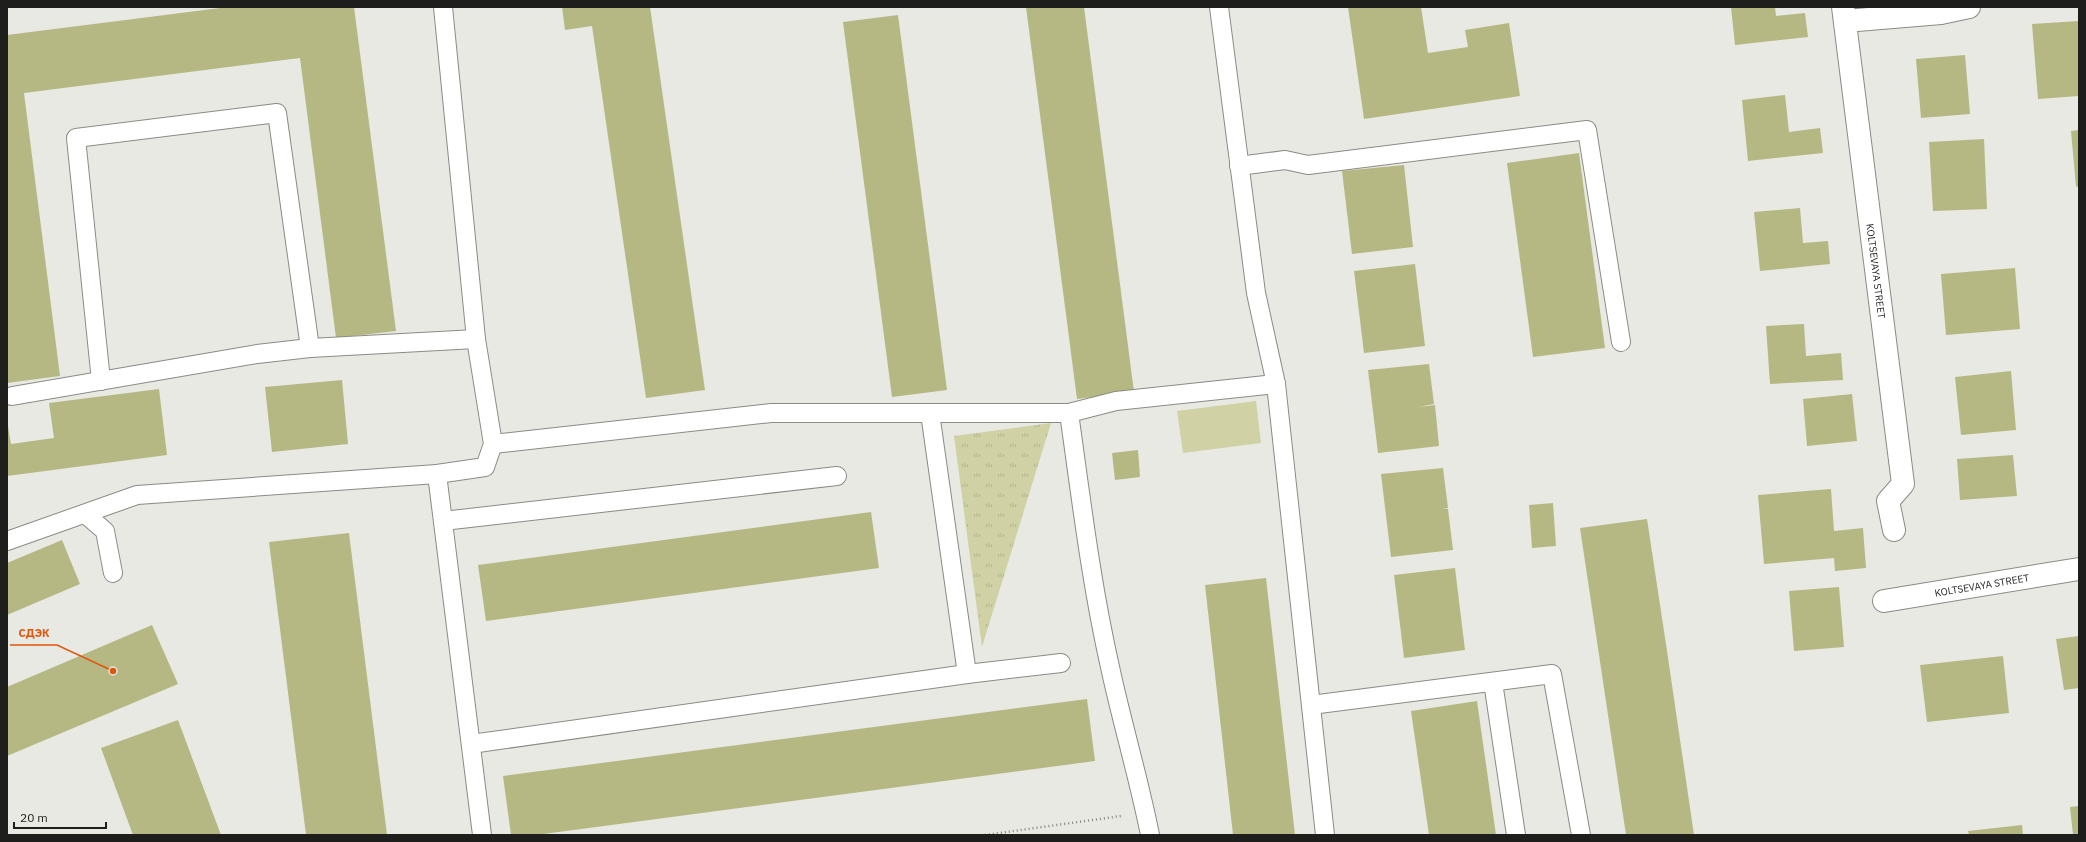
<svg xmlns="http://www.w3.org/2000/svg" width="2086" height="842" viewBox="0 0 2086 842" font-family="'IBM Plex Sans',sans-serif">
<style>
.grass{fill:url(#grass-tufts)}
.pitch{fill:#d0d2a6}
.building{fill:#b6b883}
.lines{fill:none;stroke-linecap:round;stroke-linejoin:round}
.service-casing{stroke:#8b8b85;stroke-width:20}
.minor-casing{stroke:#8b8b85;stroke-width:24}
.path{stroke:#83837f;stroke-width:2.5;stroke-dasharray:1 3;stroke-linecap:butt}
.service{stroke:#fff;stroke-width:18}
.minor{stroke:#fff;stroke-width:22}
.labels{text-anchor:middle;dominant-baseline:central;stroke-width:4;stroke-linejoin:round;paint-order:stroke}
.street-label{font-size:10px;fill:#1e1e1c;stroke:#e8e9e2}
.leader{fill:none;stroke:#de560d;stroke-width:1.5}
.callout-dot{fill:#de560d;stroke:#e8e9e2;stroke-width:1.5}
.callout-label{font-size:11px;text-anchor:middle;font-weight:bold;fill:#de560d;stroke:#e8e9e2;stroke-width:4;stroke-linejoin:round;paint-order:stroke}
</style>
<defs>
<pattern id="grass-tufts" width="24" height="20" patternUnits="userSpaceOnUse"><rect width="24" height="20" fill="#d0d2a6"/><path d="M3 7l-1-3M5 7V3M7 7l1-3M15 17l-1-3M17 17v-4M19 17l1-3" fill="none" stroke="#b2b48e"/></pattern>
</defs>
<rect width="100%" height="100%" fill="#e8e9e2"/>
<!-- grass -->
<path class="grass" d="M 1051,423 L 982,647 L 954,436 Z"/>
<!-- pitch -->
<path class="pitch" d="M 1256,401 L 1261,443 L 1183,453 L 1177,411 Z"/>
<!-- building -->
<g class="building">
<path d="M 228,7 L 354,7 L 396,331 L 336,338 L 300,58 L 24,93 L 60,376 L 7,383 L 7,35 Z"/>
<path d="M 562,7 L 650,7 L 705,390 L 646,398 L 592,26 L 565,30 Z"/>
<path d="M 1026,7 L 1084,7 L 1134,392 L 1077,399 Z"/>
<path d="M 1348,7 L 1421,7 L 1428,53 L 1468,47 L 1465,30 L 1509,23 L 1520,96 L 1364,119 Z"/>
<path d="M 1731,7 L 1775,7 L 1776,16 L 1805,13 L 1808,37 L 1735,45 Z"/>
<path d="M 898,15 L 947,390 L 892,397 L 843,22 Z"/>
<path d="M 2079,21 L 2079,96 L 2038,99 L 2032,24 Z"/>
<path d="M 1965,55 L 1970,114 L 1921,118 L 1916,59 Z"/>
<path d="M 1785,95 L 1789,132 L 1820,128 L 1823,153 L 1748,161 L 1742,100 Z"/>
<path d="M 2079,130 L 2079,186 L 2076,187 L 2071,131 Z"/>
<path d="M 1984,139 L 1987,209 L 1933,211 L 1929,142 Z"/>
<path d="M 1579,153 L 1605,348 L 1533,357 L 1507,163 Z"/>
<path d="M 1404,165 L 1413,247 L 1352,254 L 1342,171 Z"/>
<path d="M 1800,208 L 1803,243 L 1828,241 L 1830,264 L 1760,271 L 1754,212 Z"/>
<path d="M 1415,264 L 1425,346 L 1364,353 L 1354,271 Z"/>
<path d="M 2015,268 L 2020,329 L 1946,335 L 1941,274 Z"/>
<path d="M 1804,324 L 1806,356 L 1841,353 L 1843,380 L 1770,384 L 1766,326 Z"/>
<path d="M 1429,364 L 1434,404 L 1418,407 L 1435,405 L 1439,446 L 1378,453 L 1368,370 Z"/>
<path d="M 2011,371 L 2016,430 L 1961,435 L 1955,377 Z"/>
<path d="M 342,380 L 348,444 L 272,452 L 265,387 Z"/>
<path d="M 159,389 L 167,455 L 7,476 L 7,420 L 11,444 L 54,438 L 49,403 Z"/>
<path d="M 1852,394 L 1857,441 L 1807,446 L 1803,399 Z"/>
<path d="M 1138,450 L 1140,477 L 1115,480 L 1112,453 Z"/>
<path d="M 2013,455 L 2017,496 L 1960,500 L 1957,459 Z"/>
<path d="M 1443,468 L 1448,508 L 1443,509 L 1448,509 L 1453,550 L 1391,557 L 1381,474 Z"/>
<path d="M 1831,489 L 1834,531 L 1863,528 L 1866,568 L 1835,571 L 1834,558 L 1764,564 L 1758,495 Z"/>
<path d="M 1553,503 L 1556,546 L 1532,548 L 1529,505 Z"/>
<path d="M 871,512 L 879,568 L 486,621 L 478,565 Z"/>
<path d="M 1647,519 L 1667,651 L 1694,835 L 1626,835 L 1580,528 Z"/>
<path d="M 349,533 L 387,835 L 306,835 L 269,542 Z"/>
<path d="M 62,540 L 80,584 L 7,615 L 7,563 Z"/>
<path d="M 1455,568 L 1465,650 L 1404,658 L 1394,575 Z"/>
<path d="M 1266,578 L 1295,835 L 1233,835 L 1205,585 Z"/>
<path d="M 1839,587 L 1844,647 L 1794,651 L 1789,591 Z"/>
<path d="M 152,625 L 178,684 L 7,756 L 7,687 Z"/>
<path d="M 2079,636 L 2079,688 L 2064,690 L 2056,639 Z"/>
<path d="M 2003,656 L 2009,713 L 1927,722 L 1920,665 Z"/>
<path d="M 1087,699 L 1095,761 L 536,835 L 511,835 L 503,776 Z"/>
<path d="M 1477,701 L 1496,835 L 1429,835 L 1411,711 Z"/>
<path d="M 178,720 L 221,835 L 133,835 L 101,748 Z"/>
<path d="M 2079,806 L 2079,835 L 2073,835 L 2070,807 Z"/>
<path d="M 2022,825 L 2023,835 L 1969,835 L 1968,831 Z"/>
</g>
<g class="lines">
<defs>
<g id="service">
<path d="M 1219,7 L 1256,293 L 1276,384 L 1325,835"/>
<path d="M 1239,166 L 1285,160 L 1308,165 L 1587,130 L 1621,342"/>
<path d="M 101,381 L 76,138 L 277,113 L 310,348"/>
<path d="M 12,396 L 257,354 L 310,348 L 476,339"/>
<path d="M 930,413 L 967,674"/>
<path d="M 1069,413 C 1081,498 1091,583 1110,667 C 1122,723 1139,779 1150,835"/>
<path d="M 493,444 L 771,413 L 1069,413 L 1116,401 L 1276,384"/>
<path d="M 437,474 L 482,835"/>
<path d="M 85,514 L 105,531 L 113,573"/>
<path d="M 443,521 L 837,476"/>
<path d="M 7,541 L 137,495 L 437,474 L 485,467 L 493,444 L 476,339 L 443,7"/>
<path d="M 1493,682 L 1516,835"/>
<path d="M 1311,705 L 1552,674 L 1581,835"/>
<path d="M 471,744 L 967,674 L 1061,663"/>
</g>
<g id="minor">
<path id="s1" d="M 1843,7 L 1903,484 L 1888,501 L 1894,530"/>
<path d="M 1845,21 L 1941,13 L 1969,7"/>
<path id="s2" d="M 1884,601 L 2079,569"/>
</g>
</defs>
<!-- service casing -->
<use href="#service" class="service-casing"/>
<!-- minor casing -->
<use href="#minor" class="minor-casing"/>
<!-- path -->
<path class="path" d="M 985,835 L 1121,816"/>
<!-- service -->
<use href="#service" class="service"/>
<!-- minor -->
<use href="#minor" class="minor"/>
</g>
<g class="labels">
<!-- street labels -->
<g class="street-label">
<text stroke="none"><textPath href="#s1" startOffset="266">KOLTSEVAYA STREET</textPath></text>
<text stroke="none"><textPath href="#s2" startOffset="99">KOLTSEVAYA STREET</textPath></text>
</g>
</g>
<!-- callouts -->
<path class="leader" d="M113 671L57 645H10"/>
<circle class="callout-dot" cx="113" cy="671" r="4"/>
<g class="callout-label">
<text x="34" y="637">СДЭК</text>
</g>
<!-- border -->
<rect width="2086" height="842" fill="none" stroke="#1e1e1c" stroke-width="16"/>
<!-- scale -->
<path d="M14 822v6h92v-6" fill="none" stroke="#1e1e1c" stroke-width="2"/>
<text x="20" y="822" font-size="12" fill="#1e1e1c" stroke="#e8e9e2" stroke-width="3" paint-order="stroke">20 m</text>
</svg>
